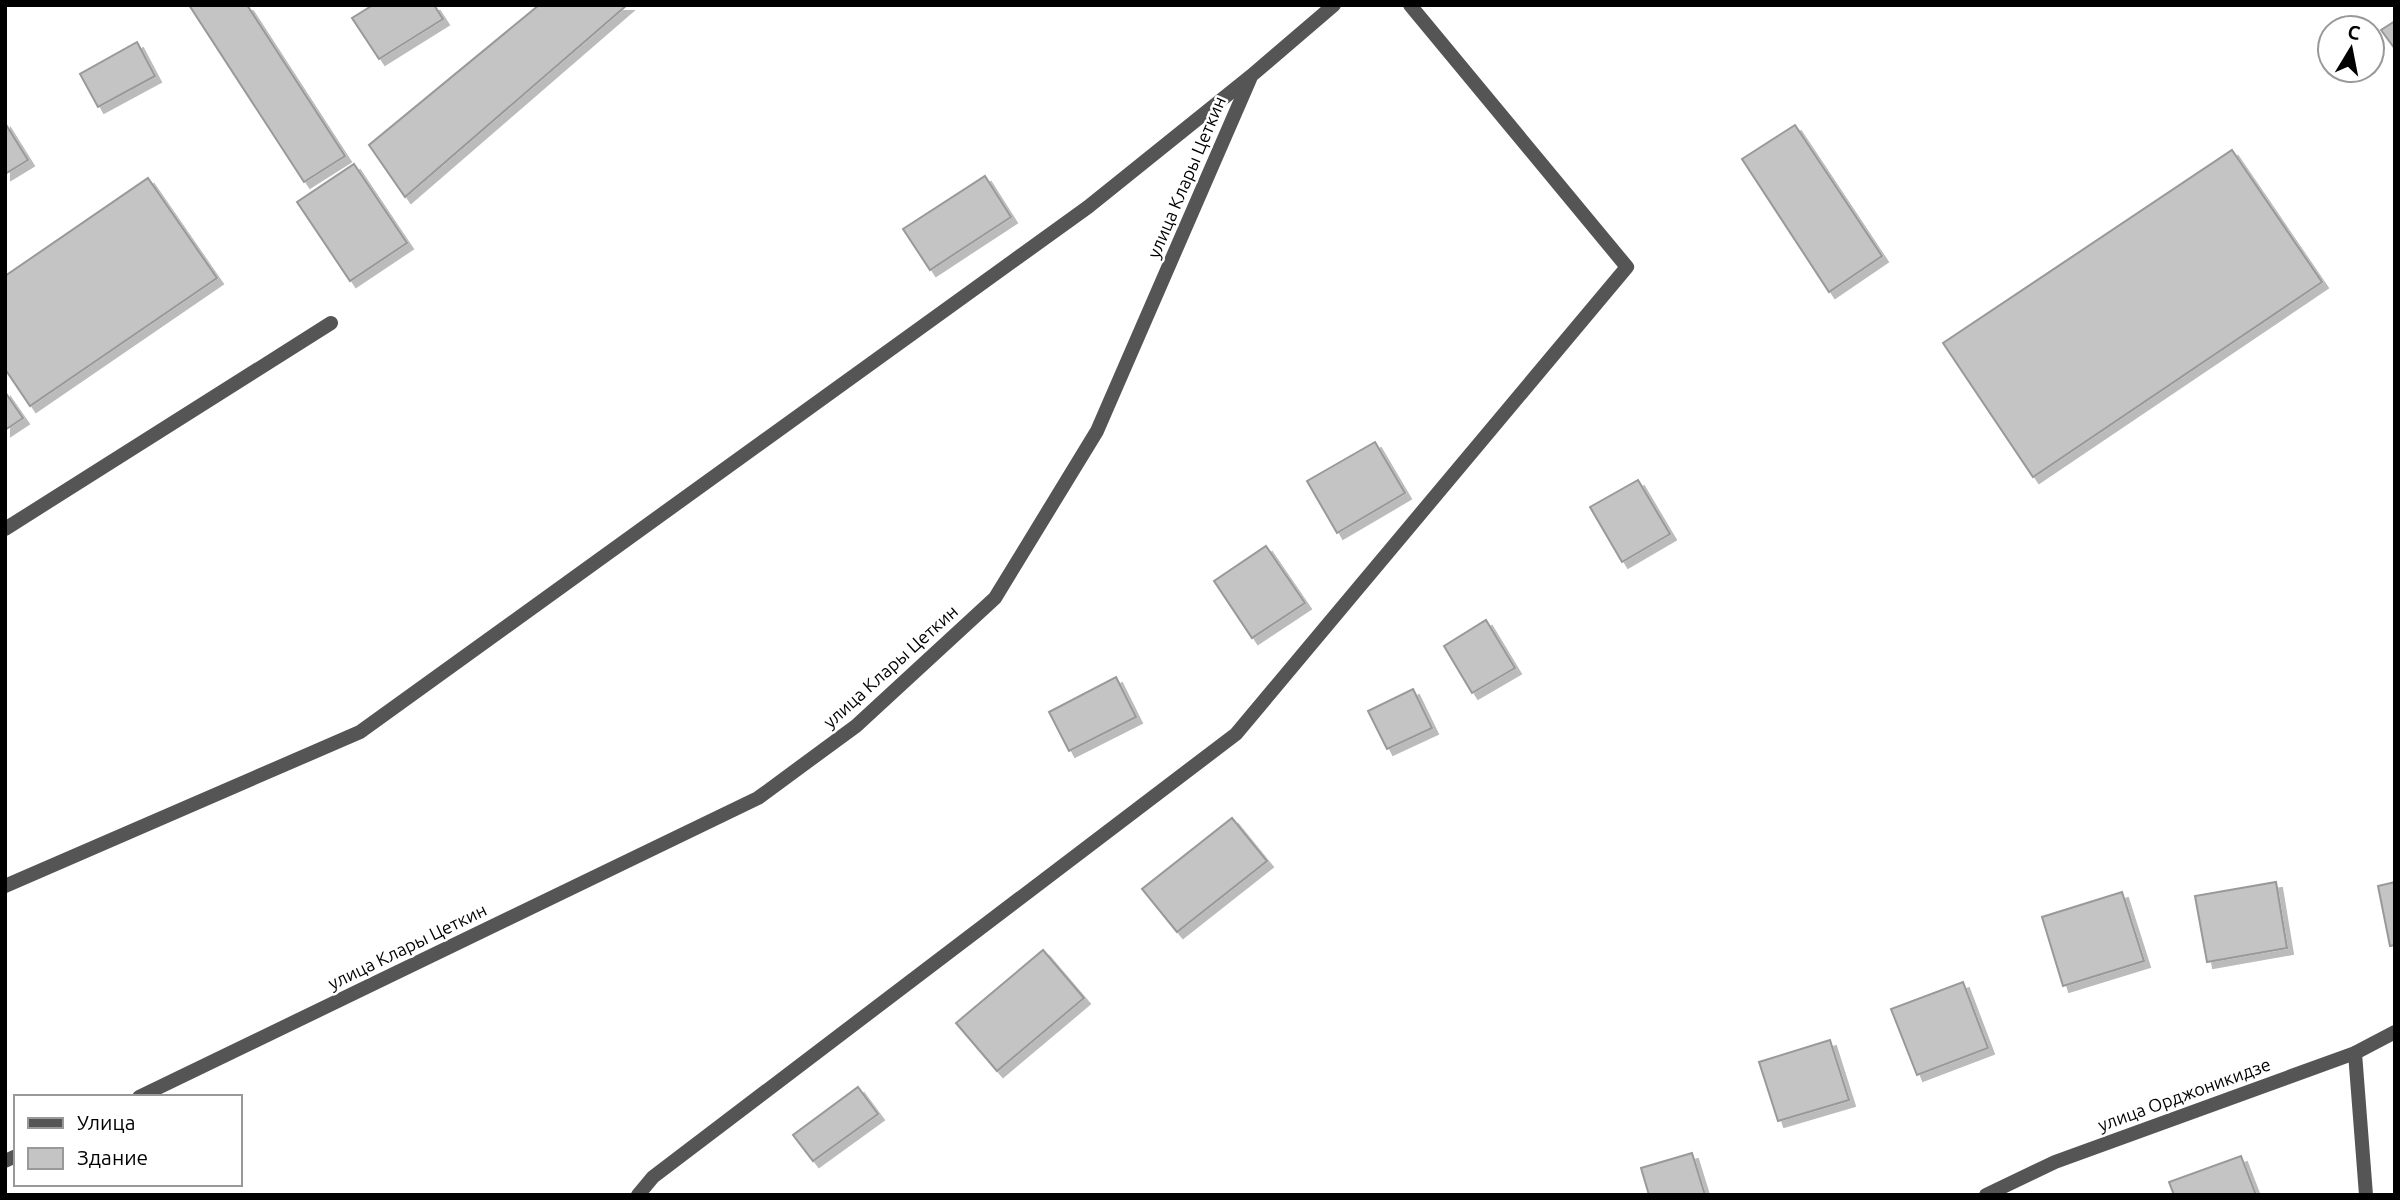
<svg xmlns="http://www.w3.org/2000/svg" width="2400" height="1200" viewBox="0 0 2400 1200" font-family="Ubuntu,sans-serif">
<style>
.building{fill:#c4c4c4;stroke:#999;stroke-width:2;filter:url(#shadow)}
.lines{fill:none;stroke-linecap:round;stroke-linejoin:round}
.service{stroke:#555;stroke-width:14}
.minor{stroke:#555;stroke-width:14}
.labels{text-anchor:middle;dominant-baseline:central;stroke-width:5;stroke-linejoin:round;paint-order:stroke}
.street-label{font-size:18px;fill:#000;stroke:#fff}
</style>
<defs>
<filter id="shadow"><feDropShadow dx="6" dy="6" stdDeviation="0" flood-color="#0004"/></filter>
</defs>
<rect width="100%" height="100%" fill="#fff"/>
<!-- building -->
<g class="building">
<path d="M 189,5 L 247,5 L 345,156 L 304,182 Z"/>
<path d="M 373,5 L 434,5 L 443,19 L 379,59 L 352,18 Z"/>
<path d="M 539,5 L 627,5 L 405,197 L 369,145 Z"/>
<path d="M 2395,21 L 2395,49 L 2381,30 Z"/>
<path d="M 137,42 L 155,76 L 98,107 L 80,74 Z"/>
<path d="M 5,123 L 28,160 L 5,174 Z"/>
<path d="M 1795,125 L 1882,256 L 1829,292 L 1742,159 Z"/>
<path d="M 2232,150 L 2322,282 L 2033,477 L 1943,343 Z"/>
<path d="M 354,164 L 407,243 L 350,281 L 297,202 Z"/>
<path d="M 985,176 L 1011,217 L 930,270 L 903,229 Z"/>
<path d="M 148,178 L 217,278 L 30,406 L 5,369 L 5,276 Z"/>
<path d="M 5,392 L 23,418 L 5,430 Z"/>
<path d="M 1375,442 L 1405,493 L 1337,533 L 1307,481 Z"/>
<path d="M 1638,480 L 1670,534 L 1622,562 L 1590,507 Z"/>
<path d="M 1266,546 L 1305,603 L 1252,638 L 1214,581 Z"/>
<path d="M 1486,620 L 1515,668 L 1472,693 L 1444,646 Z"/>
<path d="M 1116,677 L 1136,717 L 1069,751 L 1049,712 Z"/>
<path d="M 1413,689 L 1432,728 L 1387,749 L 1368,711 Z"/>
<path d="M 1232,818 L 1267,861 L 1177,932 L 1142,889 Z"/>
<path d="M 2276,882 L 2287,948 L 2207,962 L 2195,896 Z"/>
<path d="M 2395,882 L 2395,945 L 2390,946 L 2378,886 Z"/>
<path d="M 2122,892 L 2144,961 L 2063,986 L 2042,917 Z"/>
<path d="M 1043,950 L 1084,998 L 997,1071 L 956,1023 Z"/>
<path d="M 1963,982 L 1988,1048 L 1917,1075 L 1891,1009 Z"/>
<path d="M 1830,1040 L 1849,1100 L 1778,1121 L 1759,1062 Z"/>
<path d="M 858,1087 L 878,1114 L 813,1161 L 793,1135 Z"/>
<path d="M 1692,1153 L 1705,1195 L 1649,1195 L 1641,1168 Z"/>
<path d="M 2241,1156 L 2256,1195 L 2174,1195 L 2169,1182 Z"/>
</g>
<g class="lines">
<!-- service -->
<path class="service" d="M 5,529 L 331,323"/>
<!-- minor -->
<g class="minor">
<path d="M 5,886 L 360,732 L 1088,207 L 1251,76 L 1334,5"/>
<path d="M 2355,1053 L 2366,1195"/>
<path d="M 139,1097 L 758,798 L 856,726 L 995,598 L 1097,431 L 1250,79"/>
<path d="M 5,1161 L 16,1156"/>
<path d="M 638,1195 L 653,1177 L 1236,734 L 1627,267 L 1410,5"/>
<path d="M 1986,1195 L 2055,1162 L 2355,1053 L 2395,1032"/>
</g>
</g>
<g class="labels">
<!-- street labels -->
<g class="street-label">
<text transform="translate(1186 177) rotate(-67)">улица Клары Цеткин</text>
<text transform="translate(890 666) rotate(-42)">улица Клары Цеткин</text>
<text transform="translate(407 946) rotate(-26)">улица Клары Цеткин</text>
<text transform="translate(2184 1094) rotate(-20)">улица Орджоникидзе</text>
</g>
</g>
<!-- border -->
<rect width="2400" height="1200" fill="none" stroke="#000000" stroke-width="14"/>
<!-- legend -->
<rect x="14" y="1095" width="228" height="91" fill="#ffffff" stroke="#999999" stroke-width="2"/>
<rect x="28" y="1118" width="35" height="10" fill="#555555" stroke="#999999" stroke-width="2"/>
<text x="77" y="1130" font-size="21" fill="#000000">Улица</text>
<rect x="28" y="1148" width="35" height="21" fill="#c4c4c4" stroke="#999999" stroke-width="2"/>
<text x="77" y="1165" font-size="21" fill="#000000">Здание</text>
<!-- north arrow -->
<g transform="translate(2351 49) rotate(10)"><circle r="33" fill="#ffffff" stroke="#999999" stroke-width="2"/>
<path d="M0-5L12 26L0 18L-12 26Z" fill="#000000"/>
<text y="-10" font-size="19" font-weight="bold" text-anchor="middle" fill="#000000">С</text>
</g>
</svg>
